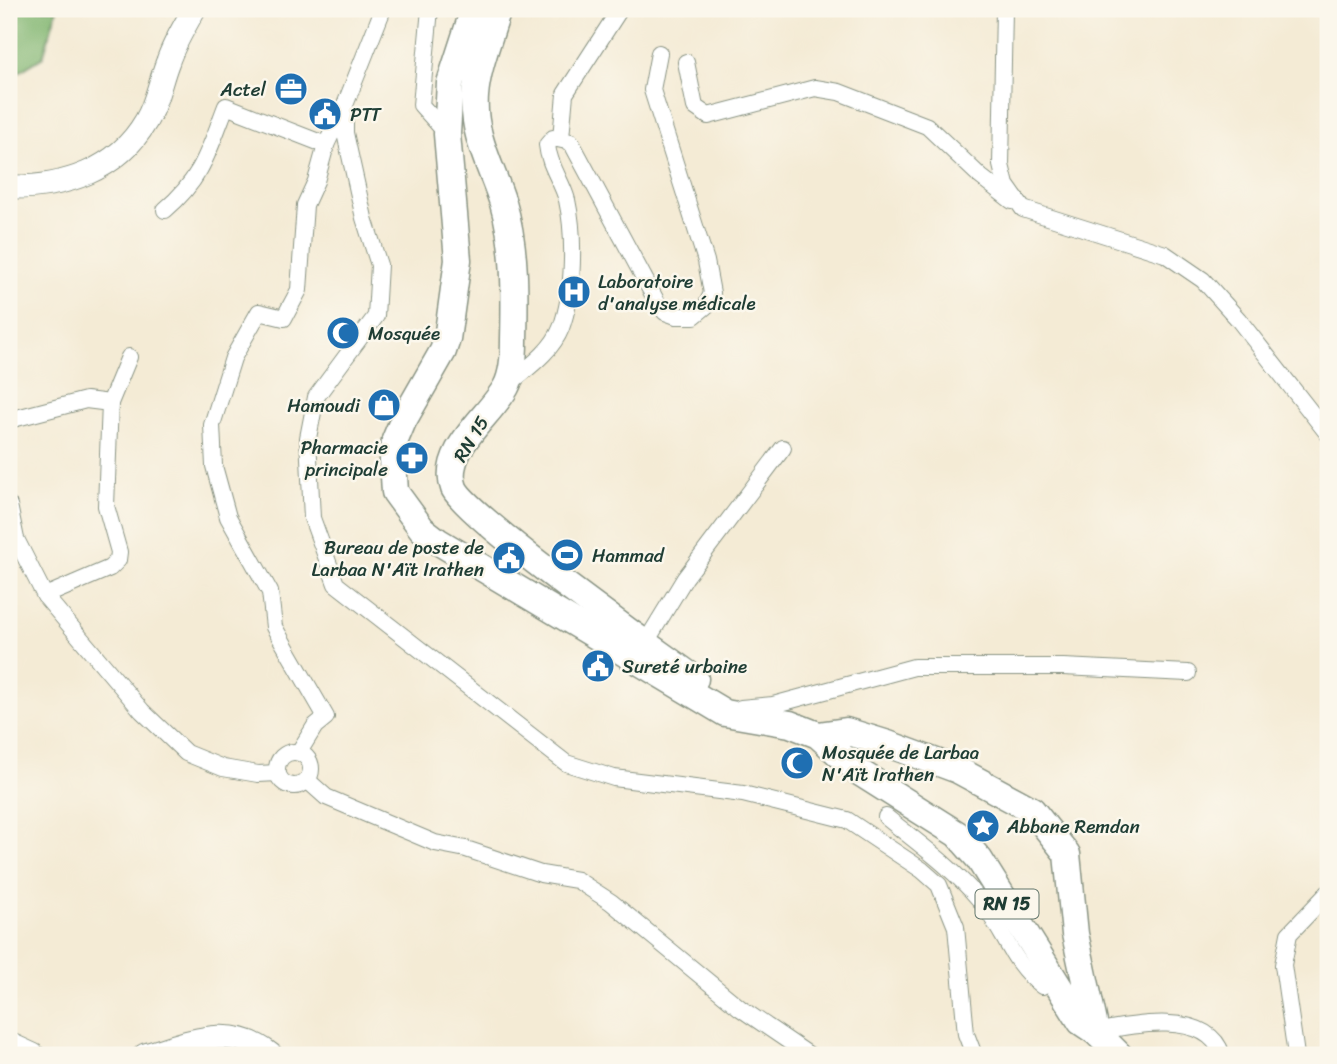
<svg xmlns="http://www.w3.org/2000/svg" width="1337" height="1064" viewBox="0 0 1337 1064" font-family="Sriracha,sans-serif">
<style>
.forest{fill:#85b874;stroke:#527a54;stroke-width:2}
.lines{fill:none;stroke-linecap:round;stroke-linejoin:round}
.street-casing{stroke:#8a9484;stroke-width:18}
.secondary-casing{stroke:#8a9484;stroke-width:25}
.primary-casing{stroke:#8a9484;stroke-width:29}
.street{stroke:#fff;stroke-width:16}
.secondary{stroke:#fff;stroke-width:23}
.primary{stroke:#fff;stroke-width:26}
.labels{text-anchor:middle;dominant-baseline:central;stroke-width:5;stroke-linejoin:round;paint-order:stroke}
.shield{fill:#fbf7ec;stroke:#61756b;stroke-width:2}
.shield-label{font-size:18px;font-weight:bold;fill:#1f3d34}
.poi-label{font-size:19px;fill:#1f3d34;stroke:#fbf7ec;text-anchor:start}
.street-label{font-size:19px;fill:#1f3d34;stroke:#fbf7ec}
</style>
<rect width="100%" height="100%" fill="#fbf7ec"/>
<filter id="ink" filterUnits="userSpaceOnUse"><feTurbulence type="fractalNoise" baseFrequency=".0143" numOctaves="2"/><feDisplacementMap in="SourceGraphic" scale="14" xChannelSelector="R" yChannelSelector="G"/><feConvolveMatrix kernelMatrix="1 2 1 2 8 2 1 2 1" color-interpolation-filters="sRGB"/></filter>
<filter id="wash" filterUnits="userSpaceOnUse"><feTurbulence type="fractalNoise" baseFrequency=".00686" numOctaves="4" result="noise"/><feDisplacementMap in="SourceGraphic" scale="28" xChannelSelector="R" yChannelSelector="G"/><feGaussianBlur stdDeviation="1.57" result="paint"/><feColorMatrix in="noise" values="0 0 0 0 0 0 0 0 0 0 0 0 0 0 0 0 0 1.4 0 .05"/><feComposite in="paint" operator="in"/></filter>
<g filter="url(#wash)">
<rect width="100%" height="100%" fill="#f4ebd5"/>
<!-- forest -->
<path class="forest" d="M 9,9 L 57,9 L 43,57 L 9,78 Z"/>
</g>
<g filter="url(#ink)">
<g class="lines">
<defs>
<g id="street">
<path d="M 383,9 L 345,105 L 345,133 L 364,218 L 379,265 L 376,316 L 316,397 L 308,438 L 312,518 L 336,584 L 566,763 L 614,778 L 743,794 L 847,820 L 922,870 L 939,885 L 956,927 L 966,1034 L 974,1055"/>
<path d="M 430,9 L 421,105 L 447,134"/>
<path d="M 1004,9 L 1001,165 L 1006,185 L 1023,209 L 1165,254 L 1203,280 L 1238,319 L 1328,434"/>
<path d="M 686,62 L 695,107 L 708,116 L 815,88 L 839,92 L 927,126 L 981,177 L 1012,201"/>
<path d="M 561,138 L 565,94 L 620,9"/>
<path d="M 165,210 C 202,179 209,150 226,106 L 326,145"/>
<path d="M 510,383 C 529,367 552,351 561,328 C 574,293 575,236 567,200 C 562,181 549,166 547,145 L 553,138 L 571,142 L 658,304 L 665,312 L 676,316 L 694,316 L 706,306 L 712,293 L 706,261 L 652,90 L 659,53"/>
<path d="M 9,420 L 86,400 L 110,403"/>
<path d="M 9,505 L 16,539 L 45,596 L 142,711 L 186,753 L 223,768 L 258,774 L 278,773"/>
<path d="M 45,596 L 110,568 L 118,560 L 119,552 L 106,506 L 110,403 L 129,357"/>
<path d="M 646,642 L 685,578 L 783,448"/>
<path d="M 741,708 L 773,705 L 914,667 L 1063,667 L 1188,673"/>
<path d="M 299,752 L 315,726 L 326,717 L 274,627 L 270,592 L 228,517 L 214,466 L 212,425 L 233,358 L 259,312 L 284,318 L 299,290 L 305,205 L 316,181 L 326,145 L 344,107"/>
<circle cx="294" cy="769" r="17"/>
<path d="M 307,780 L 326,797 L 435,843 L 466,849 L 541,874 L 577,880 L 611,902 L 740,1008 L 809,1055"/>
<path d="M 886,817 C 918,843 952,867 979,899 C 1004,929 1010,962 1042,986 L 1057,979"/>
<path d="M 1096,1032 C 1130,1025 1208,1009 1222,1055"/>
<path d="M 1296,1055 L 1283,965 L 1289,934 L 1328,893"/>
</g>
<g id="secondary">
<path d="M 9,187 C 63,188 117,171 146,121 C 157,103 160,81 168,61 C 174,43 185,26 194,9"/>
<path d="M 9,1044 L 33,1055"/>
<path d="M 145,1055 C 188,1043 231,1022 271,1055"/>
</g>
<g id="primary">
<path d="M 474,9 L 450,83 L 447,134 L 458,260 L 447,339 L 443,351 L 403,421 L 395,440 L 393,460 L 395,492 L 422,529 L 439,542 L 725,713 L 790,724 L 818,735 L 859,772 L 957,834 L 979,859 L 1081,1022 L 1096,1032 L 1075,934 L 1067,854 L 1032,810 L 958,770 L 888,744 L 846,731 L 818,735"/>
<path d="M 498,9 C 490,37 477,67 475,96 C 472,135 492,168 503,203 C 516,246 515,296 514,340 C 514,355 513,374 506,387 C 491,415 440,451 454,488 C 466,516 658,653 695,679"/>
<path d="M 1096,1032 L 1119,1055"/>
</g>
</defs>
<!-- street casing -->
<use href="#street" class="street-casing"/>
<!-- secondary casing -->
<use href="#secondary" class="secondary-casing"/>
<!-- primary casing -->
<use href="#primary" class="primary-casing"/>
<!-- street -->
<use href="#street" class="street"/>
<!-- secondary -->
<use href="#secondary" class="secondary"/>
<!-- primary -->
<use href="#primary" class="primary"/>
</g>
</g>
<!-- icons -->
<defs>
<symbol id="office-disc" viewBox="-11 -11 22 22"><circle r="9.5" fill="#1f6fb2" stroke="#fbf7ec"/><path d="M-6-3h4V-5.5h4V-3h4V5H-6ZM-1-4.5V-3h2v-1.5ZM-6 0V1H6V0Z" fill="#fff"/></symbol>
<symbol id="civic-disc" viewBox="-11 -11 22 22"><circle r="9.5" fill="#1f6fb2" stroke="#fbf7ec"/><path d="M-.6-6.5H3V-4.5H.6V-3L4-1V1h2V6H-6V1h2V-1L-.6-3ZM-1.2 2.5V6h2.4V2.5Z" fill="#fff"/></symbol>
<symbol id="hospital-disc" viewBox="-11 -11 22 22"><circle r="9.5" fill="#1f6fb2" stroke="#fbf7ec"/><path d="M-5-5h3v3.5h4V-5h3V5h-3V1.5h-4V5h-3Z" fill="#fff"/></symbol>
<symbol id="mosque-disc" viewBox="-11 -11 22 22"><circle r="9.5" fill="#1f6fb2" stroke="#fbf7ec"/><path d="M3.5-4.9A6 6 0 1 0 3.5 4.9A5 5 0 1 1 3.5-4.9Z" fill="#fff"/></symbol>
<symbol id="shop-disc" viewBox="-11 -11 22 22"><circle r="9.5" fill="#1f6fb2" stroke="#fbf7ec"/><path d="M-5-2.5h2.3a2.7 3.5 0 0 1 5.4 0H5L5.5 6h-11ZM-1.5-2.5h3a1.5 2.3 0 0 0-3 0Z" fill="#fff"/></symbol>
<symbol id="pharmacy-disc" viewBox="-11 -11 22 22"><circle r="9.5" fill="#1f6fb2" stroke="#fbf7ec"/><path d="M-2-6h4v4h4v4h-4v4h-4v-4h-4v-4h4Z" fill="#fff"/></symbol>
<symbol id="stadium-disc" viewBox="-11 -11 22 22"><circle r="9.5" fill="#1f6fb2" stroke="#fbf7ec"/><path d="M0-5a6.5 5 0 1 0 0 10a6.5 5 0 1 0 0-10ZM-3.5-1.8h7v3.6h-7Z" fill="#fff"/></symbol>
<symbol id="sight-disc" viewBox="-11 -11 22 22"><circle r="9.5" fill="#1f6fb2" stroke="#fbf7ec"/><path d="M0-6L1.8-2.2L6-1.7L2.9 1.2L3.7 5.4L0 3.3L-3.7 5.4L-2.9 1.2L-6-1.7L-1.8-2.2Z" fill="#fff"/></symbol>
</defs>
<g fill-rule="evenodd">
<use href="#office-disc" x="272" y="70" width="38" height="38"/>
<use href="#civic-disc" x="306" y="95" width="38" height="38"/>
<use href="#hospital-disc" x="555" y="273" width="38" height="38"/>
<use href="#mosque-disc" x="324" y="314" width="38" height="38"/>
<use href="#shop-disc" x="365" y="386" width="38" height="38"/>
<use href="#pharmacy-disc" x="393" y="439" width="38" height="38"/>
<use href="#stadium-disc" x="548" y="536" width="38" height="38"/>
<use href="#civic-disc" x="490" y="539" width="38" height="38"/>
<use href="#civic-disc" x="579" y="647" width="38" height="38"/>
<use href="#mosque-disc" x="778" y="744" width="38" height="38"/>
<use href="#sight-disc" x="964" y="807" width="38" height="38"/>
</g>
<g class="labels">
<!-- shield labels -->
<rect class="shield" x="975.5" y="889.5" width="63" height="29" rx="5"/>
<g class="shield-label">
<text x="1007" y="904">RN 15</text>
</g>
<!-- poi labels -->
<g class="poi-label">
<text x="266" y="89" text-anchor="end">Actel</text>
<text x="350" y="114">PTT</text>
<text x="598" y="281">Laboratoire<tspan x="598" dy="22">d'analyse médicale</tspan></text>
<text x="368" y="333">Mosquée</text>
<text x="360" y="405" text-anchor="end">Hamoudi</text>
<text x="388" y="447" text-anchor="end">Pharmacie<tspan x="388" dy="22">principale</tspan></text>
<text x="484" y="547" text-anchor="end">Bureau de poste de<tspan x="484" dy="22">Larbaa N'Aït Irathen</tspan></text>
<text x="592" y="555">Hammad</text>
<text x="622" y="666">Sureté urbaine</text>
<text x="822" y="752">Mosquée de Larbaa<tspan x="822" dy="22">N'Aït Irathen</tspan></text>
<text x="1007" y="826">Abbane Remdan</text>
</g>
<!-- street labels -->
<g class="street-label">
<text transform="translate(471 439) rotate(-59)">RN 15</text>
</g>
</g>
<!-- margin -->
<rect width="1337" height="1064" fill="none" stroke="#fbf7ec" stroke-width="35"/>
</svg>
